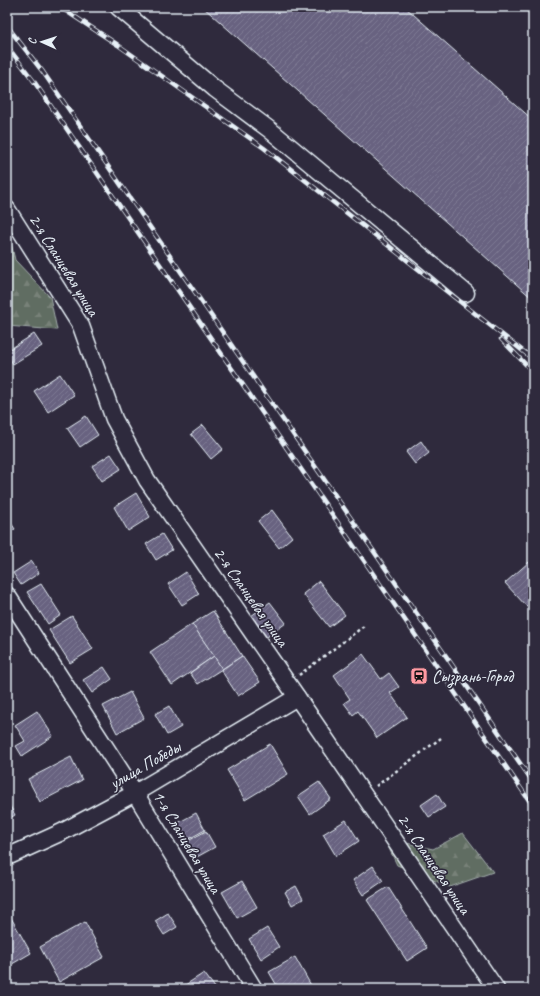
<svg xmlns="http://www.w3.org/2000/svg" width="540" height="996" viewBox="0 0 540 996" font-family="Caveat,sans-serif">
<style>
.forest{fill:url(#forest-firs);stroke:#a4afad}
.building{fill:url(#building-hatch);stroke:#e8f1f8}
.lines{fill:none;stroke-linecap:round;stroke-linejoin:round}
.minor-casing{stroke:#e8f1f8;stroke-width:19}
.path{stroke:#e8f1f8;stroke-width:2.5;stroke-dasharray:3 3;stroke-linecap:butt}
.minor{stroke:#2f2a3d;stroke-width:16}
.rail-casing{stroke:#e8f1f8;stroke-width:4.5}
.rail{stroke:#2f2a3d;stroke-width:3;stroke-dasharray:9;stroke-linecap:butt}
.labels{text-anchor:middle;dominant-baseline:central;stroke-width:3.5;stroke-linejoin:round;paint-order:stroke}
.street-label{font-size:17px;fill:#e8f1f8;stroke:#2f2a3d}
.poi-label{font-size:17px;fill:#e8f1f8;stroke:#2f2a3d;text-anchor:start}
</style>
<defs>
<pattern id="forest-firs" width="22" height="20" patternUnits="userSpaceOnUse"><rect width="22" height="20" fill="#616d62"/><path d="M5 1l3.5 6h-7zM16 11l3.5 6h-7z" fill="#788279"/></pattern>
<pattern id="building-hatch" width="6" height="6" patternUnits="userSpaceOnUse"><rect width="6" height="6" fill="#676280"/><path d="M-1 1l2-2M0 6l6-6M5 7l2-2" fill="none" stroke="#7d7993"/></pattern>
</defs>
<rect width="100%" height="100%" fill="#2f2a3d"/>
<filter id="ink" filterUnits="userSpaceOnUse"><feTurbulence type="fractalNoise" baseFrequency=".025" numOctaves="2"/><feDisplacementMap in="SourceGraphic" scale="8" xChannelSelector="R" yChannelSelector="G"/><feConvolveMatrix kernelMatrix="1 2 1 2 8 2 1 2 1" color-interpolation-filters="sRGB"/></filter>
<g filter="url(#ink)">
<!-- forest -->
<g class="forest">
<path d="M 7,226 L 15,260 L 50,297 L 57,330 L 7,326 Z"/>
<path d="M 463,833 L 493,872 L 450,887 L 397,865 L 384,838 L 433,849 Z"/>
</g>
<!-- building -->
<g class="building">
<path d="M 203,7 L 405,7 L 533,120 L 533,299 Z"/>
<path d="M 34,334 L 42,346 L 13,364 L 7,355 L 7,351 Z"/>
<path d="M 60,374 L 74,395 L 48,412 L 34,391 Z"/>
<path d="M 86,416 L 98,435 L 80,447 L 67,428 Z"/>
<path d="M 203,425 L 223,449 L 211,459 L 191,434 Z"/>
<path d="M 421,441 L 429,453 L 415,464 L 406,452 Z"/>
<path d="M 111,454 L 121,469 L 102,481 L 92,466 Z"/>
<path d="M 136,493 L 150,517 L 128,531 L 114,507 Z"/>
<path d="M 272,510 L 292,537 L 279,548 L 258,521 Z"/>
<path d="M 7,517 L 15,529 L 7,534 Z"/>
<path d="M 162,534 L 172,550 L 156,560 L 146,544 Z"/>
<path d="M 32,561 L 39,573 L 21,585 L 13,573 Z"/>
<path d="M 529,562 L 533,566 L 533,602 L 527,607 L 505,583 Z"/>
<path d="M 186,572 L 199,594 L 182,605 L 168,584 Z"/>
<path d="M 319,581 L 345,615 L 329,627 L 303,594 Z"/>
<path d="M 41,584 L 61,615 L 48,624 L 27,592 Z"/>
<path d="M 270,602 L 286,623 L 263,640 L 247,619 Z"/>
<path d="M 213,611 L 242,656 L 222,669 L 192,624 Z"/>
<path d="M 72,616 L 93,649 L 70,663 L 49,630 Z"/>
<path d="M 192,624 L 214,656 L 172,685 L 150,652 Z"/>
<path d="M 363,654 L 381,679 L 389,673 L 399,687 L 390,693 L 407,717 L 377,738 L 358,711 L 353,715 L 344,703 L 350,699 L 334,675 Z"/>
<path d="M 214,656 L 222,669 L 198,684 L 190,673 Z"/>
<path d="M 242,656 L 260,682 L 238,696 L 221,670 Z"/>
<path d="M 104,667 L 112,679 L 92,693 L 83,680 Z"/>
<path d="M 130,692 L 144,718 L 117,733 L 103,706 Z"/>
<path d="M 169,706 L 181,727 L 167,735 L 155,714 Z"/>
<path d="M 37,711 L 53,736 L 22,756 L 16,746 L 25,741 L 15,725 Z"/>
<path d="M 270,744 L 288,774 L 245,800 L 227,770 Z"/>
<path d="M 71,757 L 82,780 L 40,802 L 28,779 Z"/>
<path d="M 319,782 L 331,799 L 310,814 L 298,796 Z"/>
<path d="M 437,794 L 445,807 L 429,817 L 421,805 Z"/>
<path d="M 7,801 L 15,815 L 7,820 Z"/>
<path d="M 196,813 L 205,830 L 185,841 L 176,824 Z"/>
<path d="M 346,820 L 359,841 L 336,856 L 323,834 Z"/>
<path d="M 206,831 L 215,847 L 195,858 L 186,842 Z"/>
<path d="M 373,866 L 383,881 L 363,895 L 353,880 Z"/>
<path d="M 242,881 L 257,907 L 237,918 L 222,892 Z"/>
<path d="M 296,886 L 303,899 L 292,905 L 285,892 Z"/>
<path d="M 388,887 L 427,948 L 407,961 L 367,900 Z"/>
<path d="M 168,913 L 177,927 L 164,935 L 155,921 Z"/>
<path d="M 10,916 L 31,953 L 7,967 L 7,917 Z"/>
<path d="M 85,922 L 104,957 L 59,982 L 40,947 Z"/>
<path d="M 267,928 L 279,947 L 261,959 L 249,939 Z"/>
<path d="M 295,957 L 313,989 L 279,989 L 269,972 Z"/>
<path d="M 204,973 L 216,989 L 184,989 L 182,987 Z"/>
</g>
<g class="lines">
<defs>
<g id="minor">
<path d="M 118,7 L 215,89 L 270,130 L 466,293"/>
<path d="M 7,209 L 81,326 L 114,419 L 147,480 L 297,697 L 496,989"/>
<path d="M 7,595 L 135,793 L 254,989"/>
<path d="M 7,857 L 62,832 L 135,793 L 297,697"/>
</g>
</defs>
<!-- minor casing -->
<use href="#minor" class="minor-casing"/>
<!-- path -->
<g class="path">
<path d="M 299,675 L 364,626"/>
<path d="M 376,786 L 441,738"/>
</g>
<!-- minor -->
<use href="#minor" class="minor"/>
<defs>
<g id="rail">
<path d="M 60,7 L 118,45 L 264,148 L 533,359"/>
<path d="M 7,26 L 43,72 L 533,782"/>
<path d="M 7,46 L 33,80 L 533,806"/>
<path d="M 501,339 L 533,372"/>
</g>
</defs>
<!-- rail casing -->
<use href="#rail" class="rail-casing"/>
<!-- rail -->
<use href="#rail" class="rail"/>
</g>
</g>
<!-- icons -->
<defs>
<symbol id="station-square" viewBox="-11 -11 22 22"><rect x="-9" y="-9" width="18" height="18" rx="4" fill="#ff9aa2" stroke="#2f2a3d"/><path d="M-3-6H3Q5-6 5-4V2Q5 4 3 4L4.5 6H3L1.5 4h-3L-3 6H-4.5L-3 4Q-5 4-5 2V-4Q-5-6-3-6ZM-3.5-4v3h7v-3ZM-3.5 1v1.5H-2V1ZM2 1v1.5H3.5V1Z" fill="#111"/></symbol>
</defs>
<g fill-rule="evenodd">
<use href="#station-square" x="409" y="666" width="20" height="20"/>
</g>
<g class="labels">
<!-- street labels -->
<g class="street-label">
<text transform="translate(64 265) rotate(58)">2-я Сланцевая улица</text>
<text transform="translate(251 597) rotate(55)">2-я Сланцевая улица</text>
<text transform="translate(145 765) rotate(-30)">улица Победы</text>
<text transform="translate(187 842) rotate(59)">1-я Сланцевая улица</text>
<text transform="translate(434 864) rotate(56)">2-я Сланцевая улица</text>
</g>
<!-- poi labels -->
<g class="poi-label">
<text x="432" y="676">Сызрань-Город</text>
</g>
</g>
<!-- margin -->
<rect width="540" height="996" fill="none" stroke="#2f2a3d" stroke-width="24"/>
<rect x="12" y="12" width="516" height="972" fill="none" stroke="#e8f1f8" stroke-width="1.5" filter="url(#ink)"/>
<!-- north arrow -->
<g transform="translate(42 42) rotate(273)" stroke="#2f2a3d" stroke-width="3" paint-order="stroke">
<path d="M0-3L7 15L0 10L-7 15Z" fill="#e8f1f8"/>
<text y="-6" font-size="11" font-weight="bold" text-anchor="middle" fill="#e8f1f8">С</text>
</g>
</svg>
